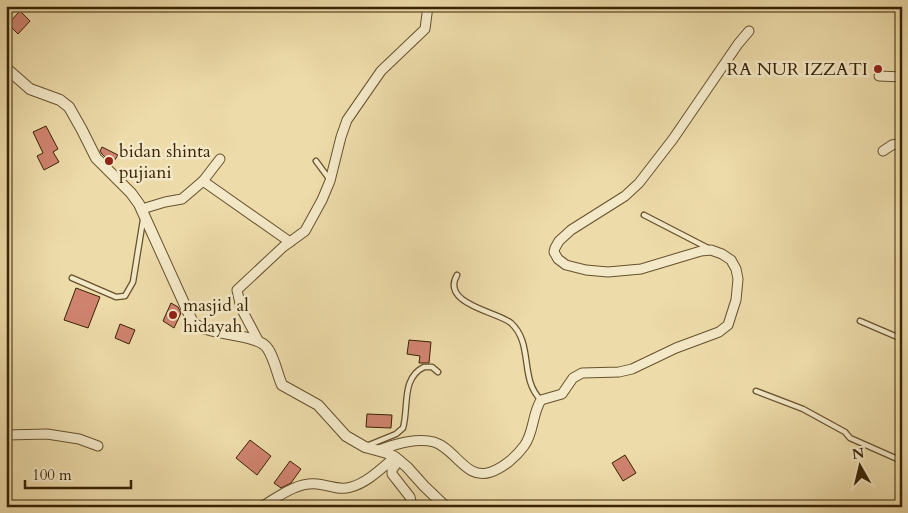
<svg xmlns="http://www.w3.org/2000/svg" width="908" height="513" viewBox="0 0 908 513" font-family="Cardo,serif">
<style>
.building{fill:#cf836f;stroke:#392304}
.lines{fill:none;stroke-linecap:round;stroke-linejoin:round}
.service-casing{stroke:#66512d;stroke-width:7}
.minor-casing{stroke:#66512d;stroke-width:11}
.tertiary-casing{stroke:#66512d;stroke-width:12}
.service{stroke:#f3e8c7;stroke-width:4.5}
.minor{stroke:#f3e8c7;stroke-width:9}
.tertiary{stroke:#f3e8c7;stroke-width:10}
.poi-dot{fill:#8f2418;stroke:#f3e8c7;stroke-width:2}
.labels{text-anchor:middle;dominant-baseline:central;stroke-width:5;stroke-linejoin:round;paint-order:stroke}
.poi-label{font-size:18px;fill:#392304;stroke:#f3e8c7;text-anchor:start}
</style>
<rect width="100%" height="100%" fill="#eddba9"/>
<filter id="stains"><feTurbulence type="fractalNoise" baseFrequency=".004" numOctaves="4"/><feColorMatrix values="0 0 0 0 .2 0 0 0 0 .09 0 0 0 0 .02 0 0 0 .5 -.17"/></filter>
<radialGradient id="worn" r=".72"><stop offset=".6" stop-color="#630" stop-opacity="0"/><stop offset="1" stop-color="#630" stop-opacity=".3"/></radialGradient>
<!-- building -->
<g class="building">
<path d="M 20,11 L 30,21 L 18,34 L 8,24 Z"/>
<path d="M 46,126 L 58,149 L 53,152 L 59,162 L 44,170 L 37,156 L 43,153 L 33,132 Z"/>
<path d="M 102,147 L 118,155 L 112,164 L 102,154 L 100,151 Z"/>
<path d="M 76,288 L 100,297 L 88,328 L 64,320 Z"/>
<path d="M 171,303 L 178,307 L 181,313 L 174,328 L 163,321 Z"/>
<path d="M 120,324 L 135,330 L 129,344 L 115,338 Z"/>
<path d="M 409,340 L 431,342 L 429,363 L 419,363 L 420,356 L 407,354 Z"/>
<path d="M 367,414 L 392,415 L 391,428 L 366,427 Z"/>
<path d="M 250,440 L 271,456 L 257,475 L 236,458 Z"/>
<path d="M 625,455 L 636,473 L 623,481 L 612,463 Z"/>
<path d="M 290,461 L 301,469 L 291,483 L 281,488 L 274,483 Z"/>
</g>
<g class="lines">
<defs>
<g id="service">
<path d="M 316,161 L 330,180"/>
<path d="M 644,215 L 708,248"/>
<path d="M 457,275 C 440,304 498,312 511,323 C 534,344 519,379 541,400"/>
<path d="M 72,278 L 116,297 L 125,296 L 133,282 L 143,220"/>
<path d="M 860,321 L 902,339"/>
<path d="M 756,391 L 803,409 L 845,432 L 850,438 L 902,461"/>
<path d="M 369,445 L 396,434 L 403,428 C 409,407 401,378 424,367 L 432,367 L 438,372"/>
</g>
<g id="minor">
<path d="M 879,76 L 902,77"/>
<path d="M 883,151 L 892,145 L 902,143"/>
<path d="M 203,181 L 290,242"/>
<path d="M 142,209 L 165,202 L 182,199 L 203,181 L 220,159"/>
<path d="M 258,340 L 241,308 L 237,290 L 283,247 L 305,231 L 322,200 L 330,181 L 341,137 L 347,120 L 381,71 L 425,29 L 428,6"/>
<path d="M 6,435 L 47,434 L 79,439 L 98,446"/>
<path d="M 378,450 C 394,445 416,437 434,442 C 456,449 466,481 491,472 C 503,468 516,457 524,446 C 534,433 532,414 541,400 L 562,394 L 573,378 L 582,373 L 619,372 L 632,369 L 676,348 L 719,332 L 728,325 L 736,300 L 738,279 L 736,269 L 731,260 L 722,254 L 711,250 L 701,251 L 641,269 L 608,272 L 586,270 L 566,265 L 558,259 L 554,252 L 555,248 L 559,241 L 571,230 L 625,196 L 639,183 L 673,139 L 738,44 L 749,31"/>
<path d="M 399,460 L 392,470 L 392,474 L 410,497 L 411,501 L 408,507"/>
<path d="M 261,507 C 278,497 296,482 317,484 C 329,485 339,491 351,487 C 367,483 383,467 395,457"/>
<path d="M 898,507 L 902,504"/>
</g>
<path id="tertiary" d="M 6,68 L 30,89 L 60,100 L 69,107 L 82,130 L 96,158 L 131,193 L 139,204 L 193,323 C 210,336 259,333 268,349 C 275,360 277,374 282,385 L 318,405 L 346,436 L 365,447 L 387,453 L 395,457 L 407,467 L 424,486 L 446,507"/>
</defs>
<!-- service casing -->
<use href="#service" class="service-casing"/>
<!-- minor casing -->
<use href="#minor" class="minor-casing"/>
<!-- tertiary casing -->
<use href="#tertiary" class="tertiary-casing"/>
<!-- service -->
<use href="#service" class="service"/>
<!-- minor -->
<use href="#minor" class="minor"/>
<!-- tertiary -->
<use href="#tertiary" class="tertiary"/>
</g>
<!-- markers -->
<g class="poi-dot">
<circle cx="878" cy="69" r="5"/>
<circle cx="109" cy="161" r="5"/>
<circle cx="173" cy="315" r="5"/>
</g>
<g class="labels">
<!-- poi labels -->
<g class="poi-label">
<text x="868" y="69" text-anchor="end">RA NUR IZZATI</text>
<text x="119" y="151">bidan shinta<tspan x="119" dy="21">pujiani</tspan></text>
<text x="183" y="305">masjid al<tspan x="183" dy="21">hidayah</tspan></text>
</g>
</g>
<!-- margin -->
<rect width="908" height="513" fill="none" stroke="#eddba9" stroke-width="25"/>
<rect x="8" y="8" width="893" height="498" fill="none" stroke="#392304" stroke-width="2.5"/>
<rect x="12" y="12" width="883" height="488" fill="none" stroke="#392304"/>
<!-- north arrow -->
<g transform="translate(860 466) rotate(352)" stroke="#f3e8c7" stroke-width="4" paint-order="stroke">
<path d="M0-4L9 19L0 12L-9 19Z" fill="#392304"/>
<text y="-8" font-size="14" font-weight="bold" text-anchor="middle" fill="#392304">N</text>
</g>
<!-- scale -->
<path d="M25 480v8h106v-8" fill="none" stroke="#392304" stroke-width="2.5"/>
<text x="32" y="480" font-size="15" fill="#392304" stroke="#f3e8c7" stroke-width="4" paint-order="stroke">100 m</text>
<rect width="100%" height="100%" filter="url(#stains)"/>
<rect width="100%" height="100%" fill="url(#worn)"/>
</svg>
